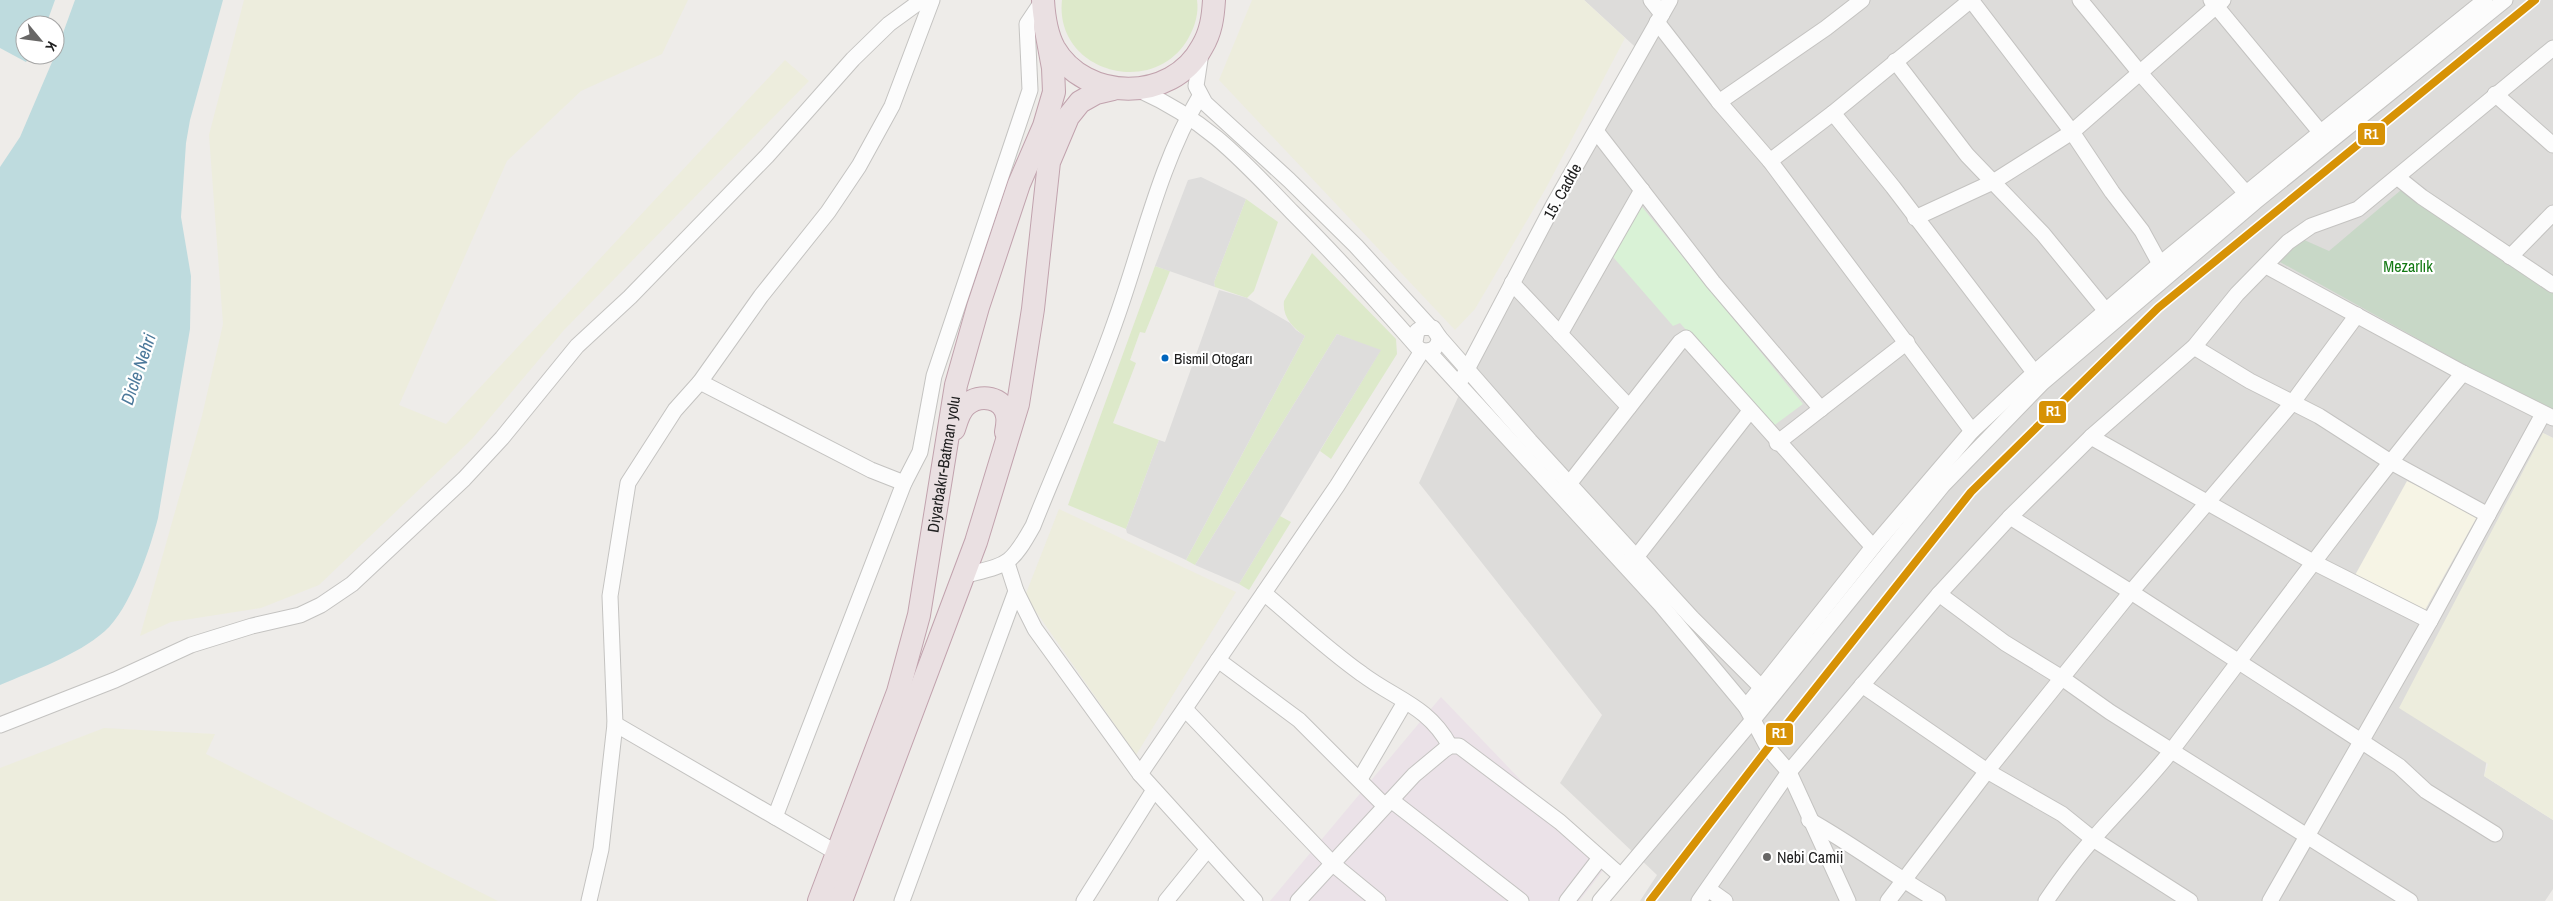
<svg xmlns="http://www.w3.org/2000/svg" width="2553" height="901" viewBox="0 0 2553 901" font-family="'Archivo Narrow',sans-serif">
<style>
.residential{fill:#dddcda}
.industrial{fill:#ebe2e8}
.education{fill:#f6f4e5}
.farmland{fill:#ededdd}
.grass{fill:#dde9ca}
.cemetery{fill:#c8d8c7}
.park{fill:#d9f2d6}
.parking{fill:#dedddc}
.water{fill:#bedbde}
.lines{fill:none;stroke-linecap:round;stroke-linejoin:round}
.minor-casing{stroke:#c4c3c1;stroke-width:17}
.highway-casing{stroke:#c1a2ad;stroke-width:24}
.minor{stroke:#fcfcfc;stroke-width:15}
.highway{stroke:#eae0e2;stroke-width:22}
.rail-1-casing{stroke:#fff;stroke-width:11}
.rail-1{stroke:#d79205;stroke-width:8}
.bus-dot{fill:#0065bd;stroke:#fff;stroke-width:2}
.poi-dot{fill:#686766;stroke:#fff;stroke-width:2}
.labels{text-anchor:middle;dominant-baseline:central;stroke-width:4.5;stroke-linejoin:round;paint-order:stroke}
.bus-label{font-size:15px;fill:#202020;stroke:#fff;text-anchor:start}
.street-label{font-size:16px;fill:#202020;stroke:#fff}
.park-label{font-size:16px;fill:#137913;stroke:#fff}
.poi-label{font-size:16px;fill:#202020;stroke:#fff;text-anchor:start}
.water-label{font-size:18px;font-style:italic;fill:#4c799b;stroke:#fff}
.line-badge{stroke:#fff;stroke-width:2}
.badge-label{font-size:14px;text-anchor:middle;font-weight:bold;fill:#fff}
</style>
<rect width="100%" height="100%" fill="#eeece9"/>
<!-- residential -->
<path class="residential" d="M 1584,0 L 2553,0 L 2553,438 L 2543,433 L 2484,776 L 2553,820 L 2553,889 L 2545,901 L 1640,901 L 1657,875 L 1560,783 L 1602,715 L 1419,483 L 1475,360 L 1644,55 Z"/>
<!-- industrial -->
<path class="industrial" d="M 1441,697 L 1605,868 L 1579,901 L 1270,901 Z"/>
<!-- education -->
<path class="education" d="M 2407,481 L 2478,515 L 2425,610 L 2354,577 Z"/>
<!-- farmland -->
<g class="farmland">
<path d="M 244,0 L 688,0 L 662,54 L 581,91 L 507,161 L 399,405 L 446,424 L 785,60 L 809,81 L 564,330 L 472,439 L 319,585 L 261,608 L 171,622 L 140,636 L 202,416 L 223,324 L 209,135 Z"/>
<path d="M 1252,0 L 1584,0 L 1625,38 L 1546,188 L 1475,309 L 1455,330 L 1219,80 Z"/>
<path d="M 2543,433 L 2553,438 L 2553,820 L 2484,776 L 2488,764 L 2399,708 Z"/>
<path d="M 1059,509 L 1236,592 L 1136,755 L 1025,596 Z"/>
<path d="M 104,728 L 215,734 L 206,754 L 498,901 L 0,901 L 0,768 Z"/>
</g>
<!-- grass -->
<g class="grass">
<path d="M 1062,0 L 1197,0 C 1199,13 1195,26 1189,37 C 1155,100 1054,72 1062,0 Z"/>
<path d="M 1246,199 L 1278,222 L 1254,291 L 1247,298 L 1215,287 L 1214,282 Z"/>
<path d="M 1312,253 L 1396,339 L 1397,354 L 1331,459 L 1320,451 L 1380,351 L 1337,334 L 1195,565 L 1186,560 L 1305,336 C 1293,328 1282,317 1284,301 Z"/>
<path d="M 1155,266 L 1170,271 L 1145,333 L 1140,332 L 1130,360 L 1136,363 L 1113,423 L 1159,440 L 1126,529 L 1068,505 Z"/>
<path d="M 1280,516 L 1291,522 L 1249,590 L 1239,584 Z"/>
</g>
<!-- cemetery -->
<path class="cemetery" d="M 2401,190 L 2553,292 L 2553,414 L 2280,262 L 2302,239 L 2329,251 Z"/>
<!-- park -->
<path class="park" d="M 1638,202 L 1803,404 L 1772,427 L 1680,323 L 1673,326 L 1607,250 Z"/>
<!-- parking -->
<g class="parking">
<path d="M 1201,177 L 1246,199 L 1214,282 L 1215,287 L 1155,266 L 1188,180 Z"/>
<path d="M 1219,290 L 1247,298 L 1290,323 L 1296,330 L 1305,336 L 1186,560 L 1127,533 L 1126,529 L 1159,440 L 1165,442 Z"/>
<path d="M 1337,334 L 1381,350 L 1239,584 L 1195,565 Z"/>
</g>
<!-- water -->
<g class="water">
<path d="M 0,0 L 55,0 L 46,25 L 25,25 L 25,55 L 31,55 L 26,62 L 0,48 Z"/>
<path d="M 75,0 L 223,0 L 190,120 L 186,143 L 181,217 L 191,276 L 190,329 L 158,518 C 150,549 130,609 105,631 C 76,656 35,670 0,685 L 0,167 L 20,137 L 55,55 Z"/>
</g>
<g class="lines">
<defs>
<g id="minor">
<path d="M 1651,0 L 1662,14"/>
<path d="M 1971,0 L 2072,132 L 2112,192 L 2142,231 L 2160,264"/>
<path d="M 2080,0 L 2140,73 L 2252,200"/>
<path d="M 2211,0 L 2326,139"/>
<path d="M 1657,22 L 1719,102 L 1770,161 L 1972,431"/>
<path d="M 1201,53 L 1196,86 L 1205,103 L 1289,180 L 1356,246 L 1430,327"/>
<path d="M 1895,61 L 1967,155 L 2043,234 L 2106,311"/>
<path d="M 1139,90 C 1208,121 1241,159 1292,212 C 1336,256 1378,302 1419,349 C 1429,354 1439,349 1439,337 L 1433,328 L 1423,327 L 1417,331 L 1415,342"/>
<path d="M 2495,94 L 2553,145"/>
<path d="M 1719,102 L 1826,28 L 1862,0"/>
<path d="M 1833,113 L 1893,187 L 2040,380"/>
<path d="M 1596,131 L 1713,282 L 1821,409"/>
<path d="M 1770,161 L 1833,113 L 1971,0"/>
<path d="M 2397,177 L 2422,197 L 2553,285"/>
<path d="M 1915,218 L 1993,182 L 2072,132 L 2223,0"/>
<path d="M 2510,257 L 2553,213"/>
<path d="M 2266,266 L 2463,373 L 2553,418"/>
<path d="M 1512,283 L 1629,407"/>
<path d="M 1560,334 L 1642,190"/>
<path d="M 1439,337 L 1530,441 L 1692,618 L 1768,694"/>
<path d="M 2194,347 L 2250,381 L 2319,416 L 2389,461 L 2488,515"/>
<path d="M 1428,351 L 1661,605 L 1746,707 L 1768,748 L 1789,772 L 1848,901"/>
<path d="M 1463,377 L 1553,206 L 1670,0"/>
<path d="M 700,382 L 871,470 L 904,483"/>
<path d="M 2091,437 L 2313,562 L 2430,621"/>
<path d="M 1777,443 L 1907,342"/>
<path d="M 1569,484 L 1680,342 L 1686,338 L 1873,547"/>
<path d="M 2010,517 L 2131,592 L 2361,741 L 2399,766 L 2426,791 L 2495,834"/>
<path d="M 1007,563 L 1016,591 L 1035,629 L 1140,774 L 1255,901"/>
<path d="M 1630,565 L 1750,411"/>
<path d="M 963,576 C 1008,564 1010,567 1033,526 C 1060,458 1091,391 1115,322 C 1142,247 1159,165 1200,96"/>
<path d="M 1264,593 C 1296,620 1328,650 1362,674 C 1397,700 1428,706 1450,746"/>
<path d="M 1939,594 L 2005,643 L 2062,678 L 2110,712 L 2410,901"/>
<path d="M 1218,660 L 1299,720 L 1385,806"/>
<path d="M 1862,685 L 1987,771 L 2062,814 L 2093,839 L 2190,901"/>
<path d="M 1746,707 L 1873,547 L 1972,431 L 2034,373 L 2160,264 L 2321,132 L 2485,0"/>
<path d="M 1185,709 L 1333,864 L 1378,901"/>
<path d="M 615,724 L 837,853"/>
<path d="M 0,725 L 115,680 L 191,645 L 252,626 L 300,615 L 321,605 L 352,584 L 464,479 L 502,438 L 577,346 L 630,297 L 767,156 L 853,59 L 889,24 L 922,0"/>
<path d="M 1140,774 L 1337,486 L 1422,351"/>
<path d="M 1360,779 L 1405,702"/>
<path d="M 1391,800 L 1521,901"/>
<path d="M 775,817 L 904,483 L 920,452 L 934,376 L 1030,90 L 1027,24 L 1043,0"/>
<path d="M 1809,820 C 1854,845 1894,876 1938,901"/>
<path d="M 1708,889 L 1725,901"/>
<path d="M 589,901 L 601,849 L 615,724 L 610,596 L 628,483 L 675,410 L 700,382 L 761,296 L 828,212 L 859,166 L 892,106 L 932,0"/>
<path d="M 902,901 L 1016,591"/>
<path d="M 1084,901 L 1154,790"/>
<path d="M 1166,901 L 1208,849"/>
<path d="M 1298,901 L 1414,775 L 1444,750 L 1450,746 L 1459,746 L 1560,822 L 1621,876"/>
<path d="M 1567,901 L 1600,858"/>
<path d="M 1600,901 L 1752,721 L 1943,485 L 2042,383 L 2255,202 L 2505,0"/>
<path d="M 1699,901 L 1789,772 L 1939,594 L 2010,517 L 2091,437 L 2194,347 L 2237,294 L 2288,242 L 2311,226 L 2358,209 L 2553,48"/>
<path d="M 1888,901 L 1987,771 L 2131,592 L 2293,402 L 2357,315"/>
<path d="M 2046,901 C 2061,879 2077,857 2094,838 C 2120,808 2148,781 2172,750 C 2268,624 2361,495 2463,373"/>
<path d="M 2270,901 L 2430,621 L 2543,414"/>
</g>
<g id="highway">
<path d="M 1043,0 C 1044,17 1046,33 1054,48 C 1085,102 1172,103 1202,47 C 1211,32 1213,17 1214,0"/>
<path d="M 954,429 C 957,420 959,411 966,405 C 980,393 1004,397 1007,416 C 1008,421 1007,427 1006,432"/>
<path id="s1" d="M 819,901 L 898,692 L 919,615 L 956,385 L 978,307 L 1019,184 L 1044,126 L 1054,92 L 1053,68 L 1045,25"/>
<path d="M 841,901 L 976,542 L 1018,404 L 1033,309 L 1049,162 L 1068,117 L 1080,102 L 1096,93 L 1113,89"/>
</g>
</defs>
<!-- minor casing -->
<use href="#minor" class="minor-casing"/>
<!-- highway casing -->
<use href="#highway" class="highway-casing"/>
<!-- minor -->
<use href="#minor" class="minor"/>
<!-- highway -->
<use href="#highway" class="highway"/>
<defs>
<path id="rail-1" d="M 1650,901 L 1768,748 L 1971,492 L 2158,308 L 2535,0"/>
</defs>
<!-- rail-1 casing -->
<use href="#rail-1" class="rail-1-casing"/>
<!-- rail-1 -->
<use href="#rail-1" class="rail-1"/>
</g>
<!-- markers -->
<circle class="bus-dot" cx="1165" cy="358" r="4.5"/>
<circle class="poi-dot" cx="1767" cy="857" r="5"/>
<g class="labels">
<!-- bus labels -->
<g class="bus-label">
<text x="1174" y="358">Bismil Otogarı</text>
</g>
<!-- street labels -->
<g class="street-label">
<text transform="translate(1562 191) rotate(-61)">15. Cadde</text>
<text stroke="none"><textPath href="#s1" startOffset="456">Diyarbakır-Batman yolu</textPath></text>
</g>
<!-- park labels -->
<g class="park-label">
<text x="2408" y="266">Mezarlık</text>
</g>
<!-- poi labels -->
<g class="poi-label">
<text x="1777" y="857">Nebi Camii</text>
</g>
<!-- water labels -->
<g class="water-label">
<text transform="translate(138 369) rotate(-71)">Dicle Nehri</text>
</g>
</g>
<g class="line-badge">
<rect x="2357" y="122" width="29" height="24" rx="5" fill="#d79205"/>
<rect x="2038" y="400" width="29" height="24" rx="5" fill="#d79205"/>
<rect x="1765" y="722" width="29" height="24" rx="5" fill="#d79205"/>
</g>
<g class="badge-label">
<text x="2371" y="139">R1</text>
<text x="2053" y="416">R1</text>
<text x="1779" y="738">R1</text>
</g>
<!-- north arrow -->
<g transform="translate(40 40) rotate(119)"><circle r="24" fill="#ffffff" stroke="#a6a6a6"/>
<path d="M0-4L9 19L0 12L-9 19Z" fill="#686766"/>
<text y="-8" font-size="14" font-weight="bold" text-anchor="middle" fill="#202020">K</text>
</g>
</svg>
